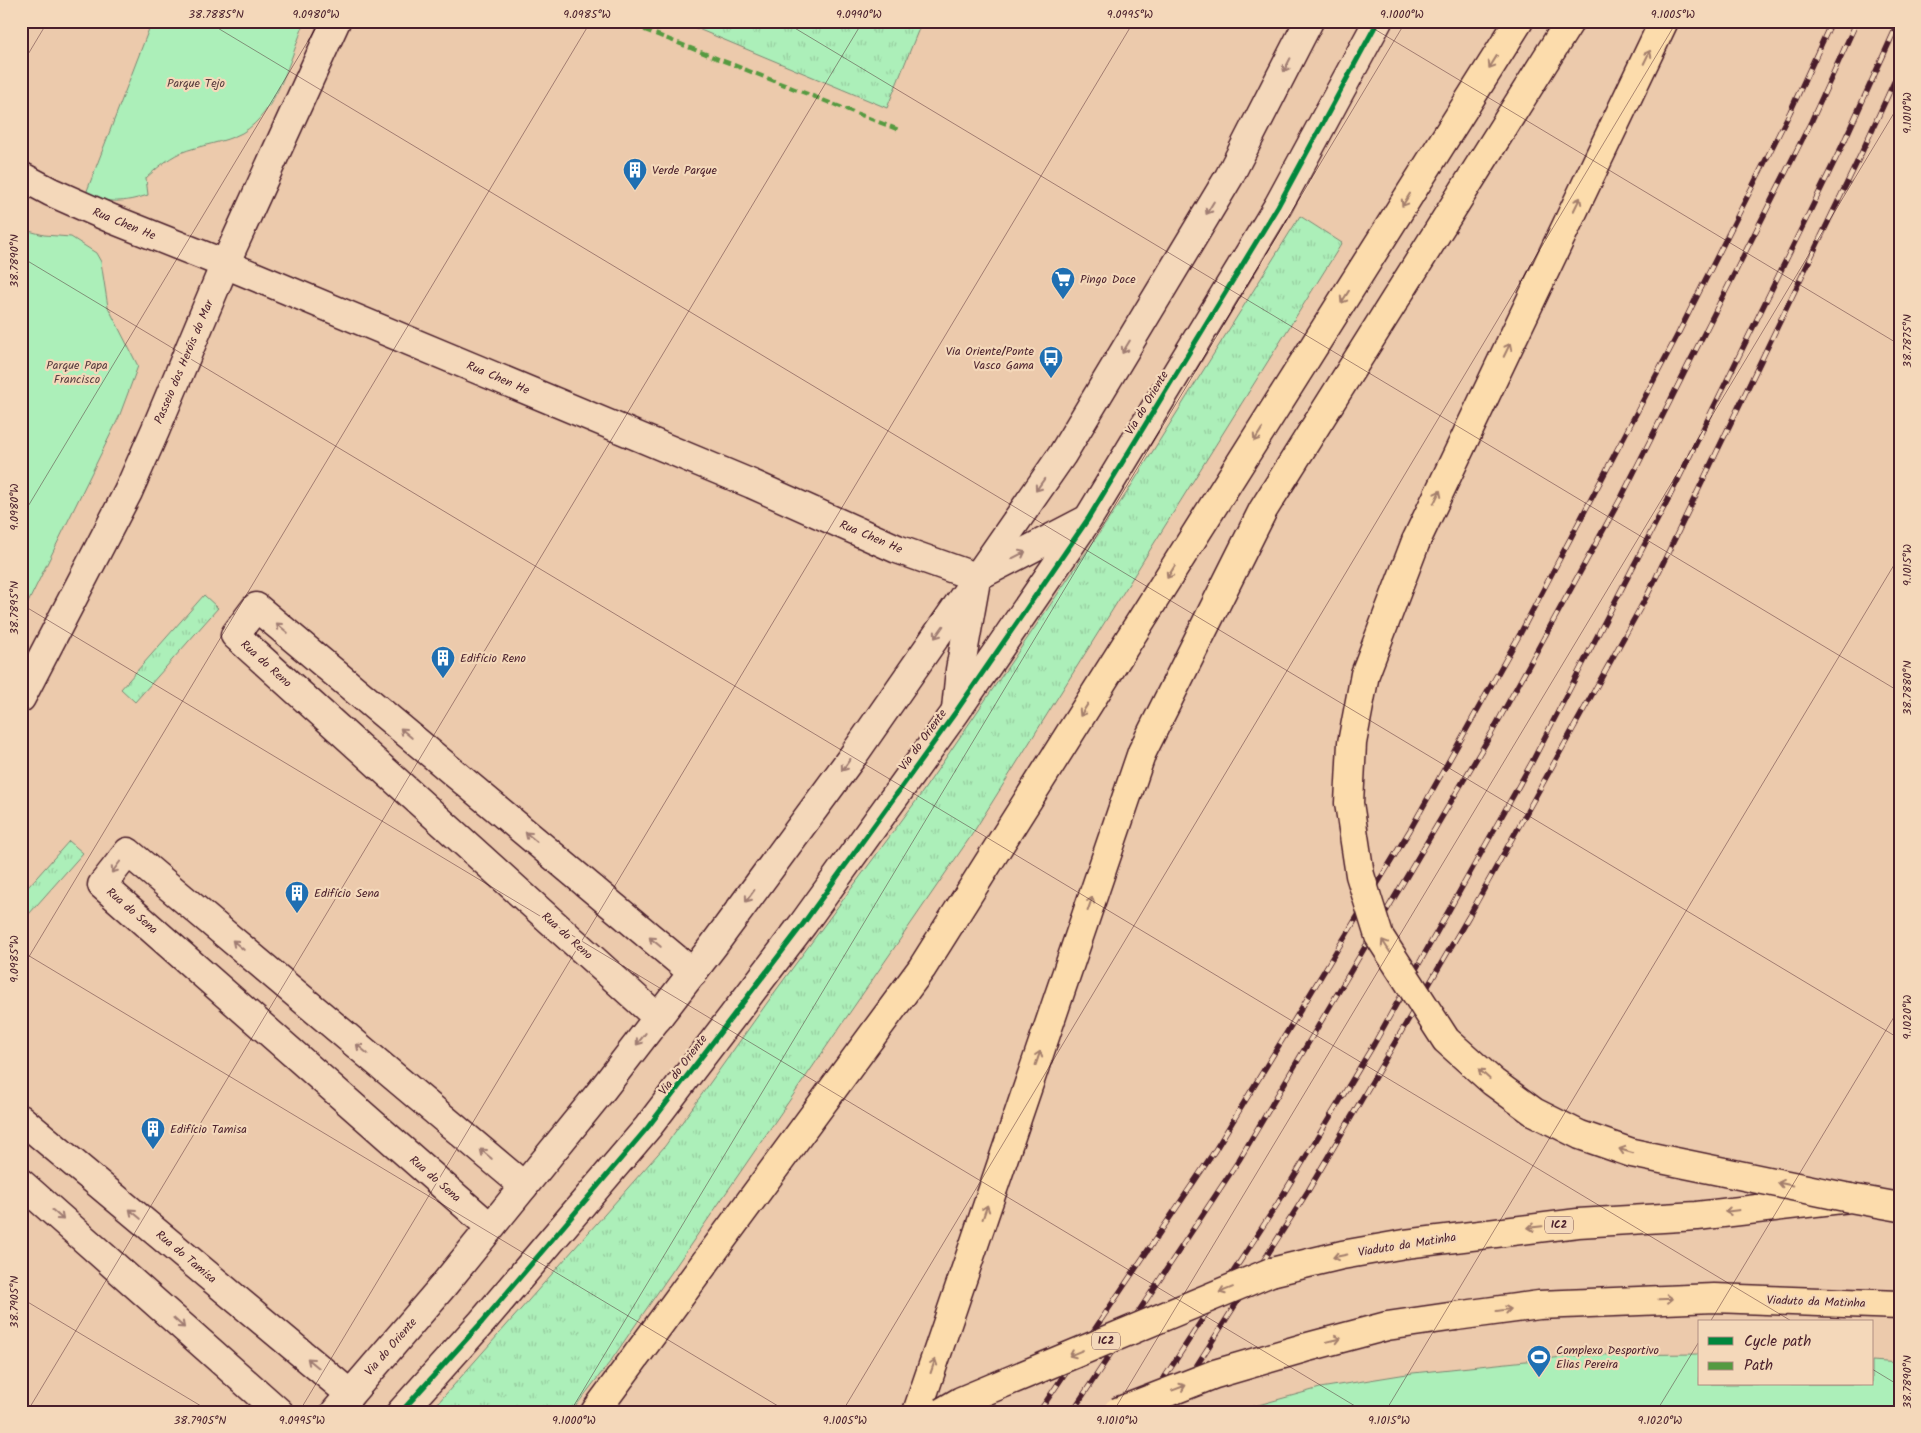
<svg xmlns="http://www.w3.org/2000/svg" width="1921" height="1433" viewBox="0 0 1921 1433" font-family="Kalam,sans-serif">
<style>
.grass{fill:url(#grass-tufts);stroke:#7b8772}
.green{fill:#acefb9;stroke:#7b8772}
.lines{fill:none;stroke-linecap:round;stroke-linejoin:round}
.minor-casing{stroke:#4a1f2b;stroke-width:31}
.highway-casing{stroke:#4a1f2b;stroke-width:31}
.minor{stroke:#f4d8ba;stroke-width:28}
.highway{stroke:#fcdcac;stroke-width:28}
.rail-casing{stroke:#4a1f2b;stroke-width:5.5}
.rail{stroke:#f4d8ba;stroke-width:4;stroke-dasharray:11;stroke-linecap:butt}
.highway-bridge-casing{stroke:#4a1f2b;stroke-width:31;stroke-linecap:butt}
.highway-bridge{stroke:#fcdcac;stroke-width:28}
.quiet{stroke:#559a41;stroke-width:4;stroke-dasharray:8 4;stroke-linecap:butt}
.cycleway-casing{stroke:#f4d8ba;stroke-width:8}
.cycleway{stroke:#00873e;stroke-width:5}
.oneway{stroke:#a37e6c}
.oneway2{stroke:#9f7c72}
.ticks{fill:none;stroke:#4a1f2b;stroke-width:1;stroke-opacity:0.45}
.labels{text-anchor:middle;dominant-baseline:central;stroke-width:4.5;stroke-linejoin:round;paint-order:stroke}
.shield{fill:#f4d8ba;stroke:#7d5656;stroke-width:1}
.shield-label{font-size:11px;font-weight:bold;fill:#4a1f2b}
.park-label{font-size:12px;fill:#593e40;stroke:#f4d8ba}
.poi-label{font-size:12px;fill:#4a1f2b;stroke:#f4d8ba;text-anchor:start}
.street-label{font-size:12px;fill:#4a1f2b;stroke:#f4d8ba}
.neatline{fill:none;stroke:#4a1f2b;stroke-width:2}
.ticks-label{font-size:12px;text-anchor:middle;fill:#4a1f2b}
</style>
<defs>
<pattern id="grass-tufts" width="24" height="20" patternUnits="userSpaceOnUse" patternTransform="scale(1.25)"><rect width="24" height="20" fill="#acefb9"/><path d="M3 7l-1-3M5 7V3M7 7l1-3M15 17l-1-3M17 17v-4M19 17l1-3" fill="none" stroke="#96cc9f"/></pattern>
</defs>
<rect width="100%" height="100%" fill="#eccaac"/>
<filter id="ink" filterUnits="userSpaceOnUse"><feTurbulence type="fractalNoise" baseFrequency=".02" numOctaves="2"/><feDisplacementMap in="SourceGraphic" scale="10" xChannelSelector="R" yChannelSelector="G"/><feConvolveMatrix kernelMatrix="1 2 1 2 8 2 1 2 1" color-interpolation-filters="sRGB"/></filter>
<g filter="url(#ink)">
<!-- grass -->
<g class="grass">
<path d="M 679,21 L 922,21 L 887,108 Z"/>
<path d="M 1300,216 L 1342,243 L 971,836 L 610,1362 L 571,1412 L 430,1412 L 665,1146 L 777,989 L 919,797 L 1126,494 Z"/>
<path d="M 204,595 L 218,608 L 135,702 L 121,689 Z"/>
<path d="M 69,841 L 83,853 L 21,923 L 21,895 Z"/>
</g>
<!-- green -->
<g class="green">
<path d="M 152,21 L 305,21 C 291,57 277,113 242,133 C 223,143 200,145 180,153 C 167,159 156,169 146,178 L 148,195 C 123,203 110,203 85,196 Z"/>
<path d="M 21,229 L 44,235 L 71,237 L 96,253 L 101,262 L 108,307 L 138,366 L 119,417 L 21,617 Z"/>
<path d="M 1700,1354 L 1700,1384 L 1872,1384 L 1872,1361 L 1900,1363 L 1900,1412 L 1233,1412 L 1320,1388 L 1413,1373 L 1582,1355 Z"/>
</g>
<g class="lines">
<defs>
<g id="minor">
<path d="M 21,176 L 51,192 L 112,219 L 225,264 L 752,484 L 897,549 L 976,577"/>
<path d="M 980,575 L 1086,520"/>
<path d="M 21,698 L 128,492 L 155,431 L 225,264 L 336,21"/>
<path d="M 956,709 L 960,670 L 975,586"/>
<path d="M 658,1018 L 235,635 L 256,607 L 693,973"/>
<path d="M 21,1119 L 350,1394"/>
<path d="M 21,1183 L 279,1412"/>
<path d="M 490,1227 L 102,885 L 128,852 L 524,1186"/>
<path d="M 335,1412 L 443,1286 L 602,1090 L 713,946 L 855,753 L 1062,455 L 1229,177 L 1309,21"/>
<path d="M 401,1412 L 482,1322 L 648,1127 L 803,924 L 955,713 L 1088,519 L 1278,206 L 1378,21"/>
</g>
<g id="highway">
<path d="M 1416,541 L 1664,21"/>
<path d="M 1271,1272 L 1342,1255 L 1405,1244 L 1578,1223 L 1697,1216 L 1850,1198 L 1900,1207"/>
<path d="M 1456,1316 L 1539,1305 L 1714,1298 L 1900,1305"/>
<path d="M 595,1412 L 922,968 L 1519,21"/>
<path d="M 917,1412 L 1142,752 L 1263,510 L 1570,21"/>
</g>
</defs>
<!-- minor casing -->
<use href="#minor" class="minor-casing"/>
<!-- highway casing -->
<use href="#highway" class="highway-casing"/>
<!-- minor -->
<use href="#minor" class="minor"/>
<!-- highway -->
<use href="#highway" class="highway"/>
<defs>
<g id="rail">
<path d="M 1039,1412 L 1214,1152 L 1410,830 L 1520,634 L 1677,336 L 1790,112 L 1832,21"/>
<path d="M 1072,1412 L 1239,1160 L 1491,734 L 1622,496 L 1811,122 L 1857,21"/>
<path d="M 1142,1412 L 1278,1203 L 1374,1044 L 1532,762 L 1678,480 L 1842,146 L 1899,21"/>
<path d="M 1167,1412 L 1308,1191 L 1469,916 L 1648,594 L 1861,154 L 1900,69"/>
</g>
</defs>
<!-- rail casing -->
<use href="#rail" class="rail-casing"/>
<!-- rail -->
<use href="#rail" class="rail"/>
<defs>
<g id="highway-bridge">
<path d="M 1416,541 L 1365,674 L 1352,743 L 1349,803 L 1360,875 L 1379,936 L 1446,1040 L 1493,1082 L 1534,1112 L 1580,1135 L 1632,1153 L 1850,1198"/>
<path d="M 942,1412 L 961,1401 L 1271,1272"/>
<path d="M 1117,1412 L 1215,1374 L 1304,1348 L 1387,1326 L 1456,1316"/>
</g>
</defs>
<!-- highway-bridge casing -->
<use href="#highway-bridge" class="highway-bridge-casing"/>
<!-- highway-bridge -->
<use href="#highway-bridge" class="highway-bridge"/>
<!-- quiet -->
<path class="quiet" d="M 622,21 L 899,130"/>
<defs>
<path id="cycleway" d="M 401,1412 L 482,1322 L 648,1127 L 803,924 L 955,713 L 1088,519 L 1278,206 L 1378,21"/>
</defs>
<!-- cycleway casing -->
<use href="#cycleway" class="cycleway-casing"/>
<!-- cycleway -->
<use href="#cycleway" class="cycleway"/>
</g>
<!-- one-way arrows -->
<defs><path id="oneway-shaft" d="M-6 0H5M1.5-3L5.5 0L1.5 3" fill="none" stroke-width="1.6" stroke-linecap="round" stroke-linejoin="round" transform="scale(1.25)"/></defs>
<g class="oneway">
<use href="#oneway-shaft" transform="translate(1647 57) rotate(-64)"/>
<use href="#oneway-shaft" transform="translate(1493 62) rotate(122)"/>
<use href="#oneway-shaft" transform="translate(1406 200) rotate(122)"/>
<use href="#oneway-shaft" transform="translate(1577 204) rotate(-64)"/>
<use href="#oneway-shaft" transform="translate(1345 297) rotate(122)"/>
<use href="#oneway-shaft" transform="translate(1507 350) rotate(-64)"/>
<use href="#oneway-shaft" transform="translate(1258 435) rotate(122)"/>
<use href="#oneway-shaft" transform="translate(1437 497) rotate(-64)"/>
<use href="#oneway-shaft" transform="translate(1171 572) rotate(122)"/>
<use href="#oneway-shaft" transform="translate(1084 710) rotate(122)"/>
<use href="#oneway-shaft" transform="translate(1090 904) rotate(-71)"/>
<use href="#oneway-shaft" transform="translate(1386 946) rotate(-123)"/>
<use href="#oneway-shaft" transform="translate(1038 1058) rotate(-71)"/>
<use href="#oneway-shaft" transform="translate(1484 1074) rotate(-138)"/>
<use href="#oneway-shaft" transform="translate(1626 1151) rotate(-163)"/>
<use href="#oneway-shaft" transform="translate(1785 1184) rotate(-168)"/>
<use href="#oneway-shaft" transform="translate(1732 1211) rotate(173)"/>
<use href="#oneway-shaft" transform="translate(985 1212) rotate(-71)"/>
<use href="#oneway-shaft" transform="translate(1535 1227) rotate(174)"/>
<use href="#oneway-shaft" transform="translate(1340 1256) rotate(168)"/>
<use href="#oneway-shaft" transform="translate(1226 1290) rotate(158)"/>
<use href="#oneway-shaft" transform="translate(1666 1299) rotate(-2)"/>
<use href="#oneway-shaft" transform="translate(1504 1310) rotate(-8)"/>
<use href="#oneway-shaft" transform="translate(1334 1340) rotate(-14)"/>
<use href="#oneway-shaft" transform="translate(1076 1353) rotate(157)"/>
<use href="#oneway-shaft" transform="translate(933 1366) rotate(-71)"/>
<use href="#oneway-shaft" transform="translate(1179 1388) rotate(-21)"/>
</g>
<g class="oneway2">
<use href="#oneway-shaft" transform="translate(1287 65) rotate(117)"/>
<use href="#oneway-shaft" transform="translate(1210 208) rotate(121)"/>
<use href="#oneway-shaft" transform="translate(1126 347) rotate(121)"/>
<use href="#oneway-shaft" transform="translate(1040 485) rotate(125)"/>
<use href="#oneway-shaft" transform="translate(1019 555) rotate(-27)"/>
<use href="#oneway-shaft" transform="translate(282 628) rotate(-140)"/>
<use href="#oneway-shaft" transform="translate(939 632) rotate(125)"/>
<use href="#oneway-shaft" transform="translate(406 733) rotate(-140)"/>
<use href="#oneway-shaft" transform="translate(846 765) rotate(126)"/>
<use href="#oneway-shaft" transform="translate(531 837) rotate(-140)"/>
<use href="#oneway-shaft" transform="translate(116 867) rotate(127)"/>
<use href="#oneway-shaft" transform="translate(750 896) rotate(126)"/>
<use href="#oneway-shaft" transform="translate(655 942) rotate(-140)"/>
<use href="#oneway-shaft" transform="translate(238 945) rotate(-140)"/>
<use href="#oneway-shaft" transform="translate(641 1039) rotate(128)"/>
<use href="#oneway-shaft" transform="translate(362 1049) rotate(-140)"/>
<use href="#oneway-shaft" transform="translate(486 1154) rotate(-140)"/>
<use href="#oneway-shaft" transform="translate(135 1214) rotate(-140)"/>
<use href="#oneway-shaft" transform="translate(58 1215) rotate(42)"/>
<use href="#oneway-shaft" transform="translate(179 1323) rotate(42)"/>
<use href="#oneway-shaft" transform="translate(313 1363) rotate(-140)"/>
</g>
</g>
<!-- ticks -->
<path class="ticks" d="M 206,21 L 1900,1039M 783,21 L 1900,692M 1361,21 L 1900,345M 21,66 L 48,21M 21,257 L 1793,1322M 21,518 L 320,21M 21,604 L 1365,1412M 21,951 L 788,1412M 21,970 L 591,21M 21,1298 L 211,1412M 1710,1322 L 1900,1007M 1872,1369 L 1900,1386M 27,1412 L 863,21M 299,1412 L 1134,21M 570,1412 L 1406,21M 842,1412 L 1677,21M 1113,1412 L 1900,103M 1385,1412 L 1900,555M 1656,1412 L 1700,1340"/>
<!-- icons -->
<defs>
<symbol id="building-pin" viewBox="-11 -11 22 30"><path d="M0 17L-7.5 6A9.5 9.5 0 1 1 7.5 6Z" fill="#1f6fb2" stroke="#f4d8ba"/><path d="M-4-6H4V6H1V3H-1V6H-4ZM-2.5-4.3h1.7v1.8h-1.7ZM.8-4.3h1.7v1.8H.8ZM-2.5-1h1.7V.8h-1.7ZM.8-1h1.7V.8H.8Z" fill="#fff"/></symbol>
<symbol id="supermarket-pin" viewBox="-11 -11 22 30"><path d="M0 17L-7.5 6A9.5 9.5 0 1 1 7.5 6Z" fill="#1f6fb2" stroke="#f4d8ba"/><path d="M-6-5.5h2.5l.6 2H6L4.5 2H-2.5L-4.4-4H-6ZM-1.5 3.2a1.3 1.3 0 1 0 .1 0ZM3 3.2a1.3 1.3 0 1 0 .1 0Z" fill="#fff"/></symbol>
<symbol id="bus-pin" viewBox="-11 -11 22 30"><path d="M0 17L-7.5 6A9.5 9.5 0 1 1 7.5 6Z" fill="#1f6fb2" stroke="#f4d8ba"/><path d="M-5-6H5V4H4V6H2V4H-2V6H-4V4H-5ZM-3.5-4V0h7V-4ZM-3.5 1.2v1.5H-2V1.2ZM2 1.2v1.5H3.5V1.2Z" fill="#fff"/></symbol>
<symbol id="stadium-pin" viewBox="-11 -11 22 30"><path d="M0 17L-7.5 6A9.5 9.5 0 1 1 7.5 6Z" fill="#1f6fb2" stroke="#f4d8ba"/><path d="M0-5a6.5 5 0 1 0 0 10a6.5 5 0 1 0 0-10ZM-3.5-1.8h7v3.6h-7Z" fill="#fff"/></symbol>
</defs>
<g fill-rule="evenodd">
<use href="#building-pin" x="621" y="156" width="28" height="38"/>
<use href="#supermarket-pin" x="1049" y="265" width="28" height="38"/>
<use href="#bus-pin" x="1037" y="344" width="28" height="38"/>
<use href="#building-pin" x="429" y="644" width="28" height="38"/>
<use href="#building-pin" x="283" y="879" width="28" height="38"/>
<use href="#building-pin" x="139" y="1115" width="28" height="38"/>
<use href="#stadium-pin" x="1525" y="1343" width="28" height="38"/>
</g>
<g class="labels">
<!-- shield labels -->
<g class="shield">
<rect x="1545" y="1216.5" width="28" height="17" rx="4"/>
<rect x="1092" y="1332.5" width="28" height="17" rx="4"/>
</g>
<g class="shield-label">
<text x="1559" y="1225">IC2</text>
<text x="1106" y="1341">IC2</text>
</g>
<!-- park labels -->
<g class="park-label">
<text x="196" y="83">Parque Tejo</text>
<text x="77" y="365">Parque Papa<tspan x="77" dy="14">Francisco</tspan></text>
</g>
<!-- poi labels -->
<g class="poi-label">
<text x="652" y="170">Verde Parque</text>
<text x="1080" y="279">Pingo Doce</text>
<text x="1034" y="351" text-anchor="end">Via Oriente/Ponte<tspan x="1034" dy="14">Vasco Gama</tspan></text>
<text x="460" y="658">Edifício Reno</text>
<text x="314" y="893">Edifício Sena</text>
<text x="170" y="1129">Edifício Tamisa</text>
<text x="1556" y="1350">Complexo Desportivo<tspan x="1556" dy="14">Elias Pereira</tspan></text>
</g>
<!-- street labels -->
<g class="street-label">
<text transform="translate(124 224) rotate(22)">Rua Chen He</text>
<text transform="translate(184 362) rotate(-67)">Passeio dos Heróis do Mar</text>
<text transform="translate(498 378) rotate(23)">Rua Chen He</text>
<text transform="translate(1147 403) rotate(-59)">Via do Oriente</text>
<text transform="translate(871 537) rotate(23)">Rua Chen He</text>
<text transform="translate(266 664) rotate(42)">Rua do Reno</text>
<text transform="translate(923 740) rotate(-54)">Via do Oriente</text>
<text transform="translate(132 911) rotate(41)">Rua do Sena</text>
<text transform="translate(567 936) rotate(42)">Rua do Reno</text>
<text transform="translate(683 1065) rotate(-53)">Via do Oriente</text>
<text transform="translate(435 1179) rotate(41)">Rua do Sena</text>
<text transform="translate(1407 1245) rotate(-9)">Viaduto da Matinha</text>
<text transform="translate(186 1257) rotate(40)">Rua do Tamisa</text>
<text transform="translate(1816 1302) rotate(2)">Viaduto da Matinha</text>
<text transform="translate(391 1347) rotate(-49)">Via do Oriente</text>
</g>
</g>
<!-- margin -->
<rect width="1921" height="1433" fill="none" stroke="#f4d8ba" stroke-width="55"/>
<!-- legend -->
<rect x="1698" y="1320" width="175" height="65" fill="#f4d8ba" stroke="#b08e81"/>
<rect x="1708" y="1337" width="25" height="8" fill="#00873e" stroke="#b08e81"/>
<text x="1744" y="1346" font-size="15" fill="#4a1f2b">Cycle path</text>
<rect x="1708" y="1362" width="25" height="8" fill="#559a41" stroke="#b08e81"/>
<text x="1744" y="1370" font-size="15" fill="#4a1f2b">Path</text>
<rect x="28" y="28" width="1866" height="1378" class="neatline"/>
<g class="ticks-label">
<text x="216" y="18">38.7885°N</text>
<text x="316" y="18">9.0980°W</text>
<text x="587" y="18">9.0985°W</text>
<text x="859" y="18">9.0990°W</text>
<text x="1130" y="18">9.0995°W</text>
<text x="1402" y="18">9.1000°W</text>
<text x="1673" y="18">9.1005°W</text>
<text transform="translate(1907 113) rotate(-90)" y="4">9.1010°W</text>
<text transform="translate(14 261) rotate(-90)" y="4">38.7890°N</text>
<text transform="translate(1907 341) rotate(-90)" y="4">38.7875°N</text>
<text transform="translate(14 507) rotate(-90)" y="4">9.0980°W</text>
<text transform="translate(1907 565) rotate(-90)" y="4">9.1015°W</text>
<text transform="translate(14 608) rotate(-90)" y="4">38.7895°N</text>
<text transform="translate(1907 688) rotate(-90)" y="4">38.7880°N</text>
<text transform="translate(14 959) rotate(-90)" y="4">9.0985°W</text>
<text transform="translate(1907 1017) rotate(-90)" y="4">9.1020°W</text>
<text transform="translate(14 1302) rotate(-90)" y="4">38.7905°N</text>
<text transform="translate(1907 1382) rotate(-90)" y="4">38.7890°N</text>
<text x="200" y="1424">38.7905°N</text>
<text x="302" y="1424">9.0995°W</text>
<text x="574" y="1424">9.1000°W</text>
<text x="845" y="1424">9.1005°W</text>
<text x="1117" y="1424">9.1010°W</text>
<text x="1389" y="1424">9.1015°W</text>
<text x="1660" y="1424">9.1020°W</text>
</g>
</svg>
